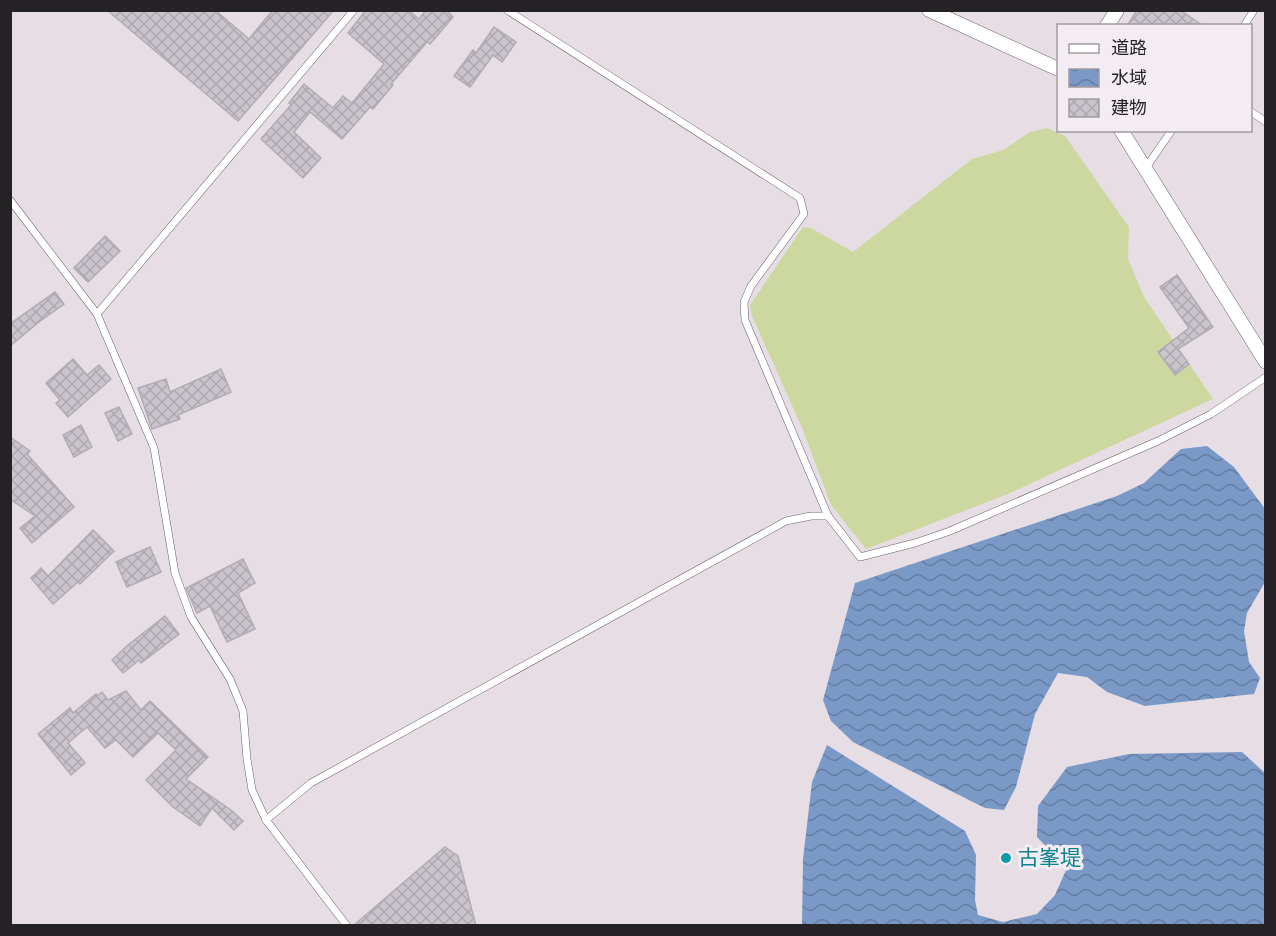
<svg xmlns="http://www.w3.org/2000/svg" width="1276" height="936" viewBox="0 0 1276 936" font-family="Signika,'Noto Sans JP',sans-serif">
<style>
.grass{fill:#ccd89f}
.water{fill:url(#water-waves)}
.building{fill:url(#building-cross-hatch);stroke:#b1acb3;stroke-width:1.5}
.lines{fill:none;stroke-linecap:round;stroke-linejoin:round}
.lane-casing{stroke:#686167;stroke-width:8}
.street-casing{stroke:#686167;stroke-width:15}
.lane{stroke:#fff;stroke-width:7}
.street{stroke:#fff;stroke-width:14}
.culture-dot{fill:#0f9aa8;stroke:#f4ecf3;stroke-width:2}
.labels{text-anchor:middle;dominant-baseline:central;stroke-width:6;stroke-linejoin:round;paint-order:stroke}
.culture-label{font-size:21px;fill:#0d838f;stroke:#f4ecf3;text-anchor:start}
</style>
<defs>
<pattern id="water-waves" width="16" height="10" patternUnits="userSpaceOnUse" patternTransform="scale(1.5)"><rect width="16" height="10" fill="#7a99c7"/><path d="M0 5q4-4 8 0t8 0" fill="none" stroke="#647ca1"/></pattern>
<pattern id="building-cross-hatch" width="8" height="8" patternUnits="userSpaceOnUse" patternTransform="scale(1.5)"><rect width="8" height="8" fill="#cac4cc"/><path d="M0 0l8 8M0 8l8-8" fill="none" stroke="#ada8af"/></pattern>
</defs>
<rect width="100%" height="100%" fill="#e7dee5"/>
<!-- grass -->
<path class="grass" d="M 1047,128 L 1065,136 L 1129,227 L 1128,259 L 1144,297 L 1213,399 L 1008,494 L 866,549 L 831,505 L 803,430 L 752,316 L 750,305 L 803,227 L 811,228 L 853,252 L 972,159 L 1003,150 L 1030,132 Z"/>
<!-- water -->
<g class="water">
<path d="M 1207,446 L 1234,467 L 1265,509 L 1265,582 L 1247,613 L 1244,631 L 1249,662 L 1260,678 L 1254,694 L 1145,706 L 1107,692 L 1087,677 L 1058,673 L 1035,714 L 1016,787 L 1004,810 L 985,808 L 853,742 L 831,721 L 823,700 L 855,583 L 1117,496 L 1144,483 L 1181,449 Z"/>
<path d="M 827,745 L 965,831 L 976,855 L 975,900 L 978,915 L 1003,922 L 1037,914 L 1055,895 L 1067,868 L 1037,837 L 1038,806 L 1067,767 L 1129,754 L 1242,752 L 1265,773 L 1265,925 L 802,925 L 803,859 L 812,782 Z"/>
</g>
<!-- building -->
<g class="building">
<path d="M 107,10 L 215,10 L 249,39 L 273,10 L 334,10 L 238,121 Z"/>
<path d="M 366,10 L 408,10 L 419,19 L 426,10 L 446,10 L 453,17 L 430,44 L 427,42 L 391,84 L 393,85 L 373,109 L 370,107 L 342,139 L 310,112 L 294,132 L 321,158 L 303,178 L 261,139 L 291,105 L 289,103 L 304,84 L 333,108 L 343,96 L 352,103 L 384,64 L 348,33 Z"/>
<path d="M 1137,10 L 1180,10 L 1203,26 L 1127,26 Z"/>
<path d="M 494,27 L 516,42 L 502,62 L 493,55 L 470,87 L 454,76 L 473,50 L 476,53 Z"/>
<path d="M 105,236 L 120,251 L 88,282 L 74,268 Z"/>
<path d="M 1177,275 L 1213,327 L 1178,349 L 1189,364 L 1175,375 L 1158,352 L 1189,328 L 1160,287 Z"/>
<path d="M 55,292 L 64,304 L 39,322 L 10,346 L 10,324 Z"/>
<path d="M 73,359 L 87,375 L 99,365 L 111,379 L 68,417 L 56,403 L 60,400 L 46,383 Z"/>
<path d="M 221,369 L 231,392 L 178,415 L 180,419 L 152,429 L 138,388 L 166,379 L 170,392 Z"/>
<path d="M 119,407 L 132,434 L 118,441 L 105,413 Z"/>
<path d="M 81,425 L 92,447 L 74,457 L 63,435 Z"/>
<path d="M 10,437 L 30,451 L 27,454 L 74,507 L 32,543 L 20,528 L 35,516 L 10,499 Z"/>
<path d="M 93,530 L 114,551 L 80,584 L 78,582 L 53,604 L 31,578 L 41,568 L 48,576 Z"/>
<path d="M 150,547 L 161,572 L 127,587 L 116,562 Z"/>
<path d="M 243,559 L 255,583 L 238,593 L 255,629 L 227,642 L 210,606 L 197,613 L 186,588 Z"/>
<path d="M 165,616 L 179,634 L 141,663 L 139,660 L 123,673 L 112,660 L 128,645 Z"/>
<path d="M 126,691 L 141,710 L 150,701 L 208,757 L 186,779 L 231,810 L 243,821 L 234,830 L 212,808 L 200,826 L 173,807 L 146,780 L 176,750 L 158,733 L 133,757 L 116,740 L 105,748 L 87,727 L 68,743 L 85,763 L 71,775 L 38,734 L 70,708 L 73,713 L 96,694 L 97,696 L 102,692 L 108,700 Z"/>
<path d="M 445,847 L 458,856 L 476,926 L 353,926 Z"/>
</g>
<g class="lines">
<defs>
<g id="lane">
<path d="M 507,10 L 800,198 L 804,214 L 751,286 L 744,302 L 745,320 L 828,516 L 860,557 L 915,543 L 950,531 L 1158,441 L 1211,414 L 1266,377"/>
<path d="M 1244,26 L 1254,10"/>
<path d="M 1250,111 L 1266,122"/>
<path d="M 1145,169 L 1172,130"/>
<path d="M 10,200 L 97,314 L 154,448 L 175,573 L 191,617 L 230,679 L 243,711 L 247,759 L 252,790 L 266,820 L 347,926"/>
<path d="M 97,314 L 354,10"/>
<path d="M 266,820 L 311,783 L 786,521 L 811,516 L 828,516"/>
</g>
<g id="street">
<path d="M 929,10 L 1058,69"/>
<path d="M 1107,26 L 1117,10"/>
<path d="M 1121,130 L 1266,362"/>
</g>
</defs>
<!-- lane casing -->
<use href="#lane" class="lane-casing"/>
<!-- street casing -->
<use href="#street" class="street-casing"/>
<!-- lane -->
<use href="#lane" class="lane"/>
<!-- street -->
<use href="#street" class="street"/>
</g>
<!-- markers -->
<circle class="culture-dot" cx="1006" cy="858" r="6"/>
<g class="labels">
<!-- culture labels -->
<g class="culture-label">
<text x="1018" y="858">古峯堤</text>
</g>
</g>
<!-- border -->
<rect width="1276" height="936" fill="none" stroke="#252225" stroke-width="24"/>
<!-- legend -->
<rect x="1057" y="24" width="195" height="108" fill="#f4ecf3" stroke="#a19ba1" stroke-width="1.5"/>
<rect x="1069" y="44" width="30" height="9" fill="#ffffff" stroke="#a19ba1" stroke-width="1.5"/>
<text x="1111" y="54" font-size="18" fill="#252225">道路</text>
<rect x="1069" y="69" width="30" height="18" fill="url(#water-waves)" stroke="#a19ba1" stroke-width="1.5"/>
<text x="1111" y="84" font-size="18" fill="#252225">水域</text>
<rect x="1069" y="99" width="30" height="18" fill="url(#building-cross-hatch)" stroke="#a19ba1" stroke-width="1.5"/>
<text x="1111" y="114" font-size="18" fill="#252225">建物</text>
</svg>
